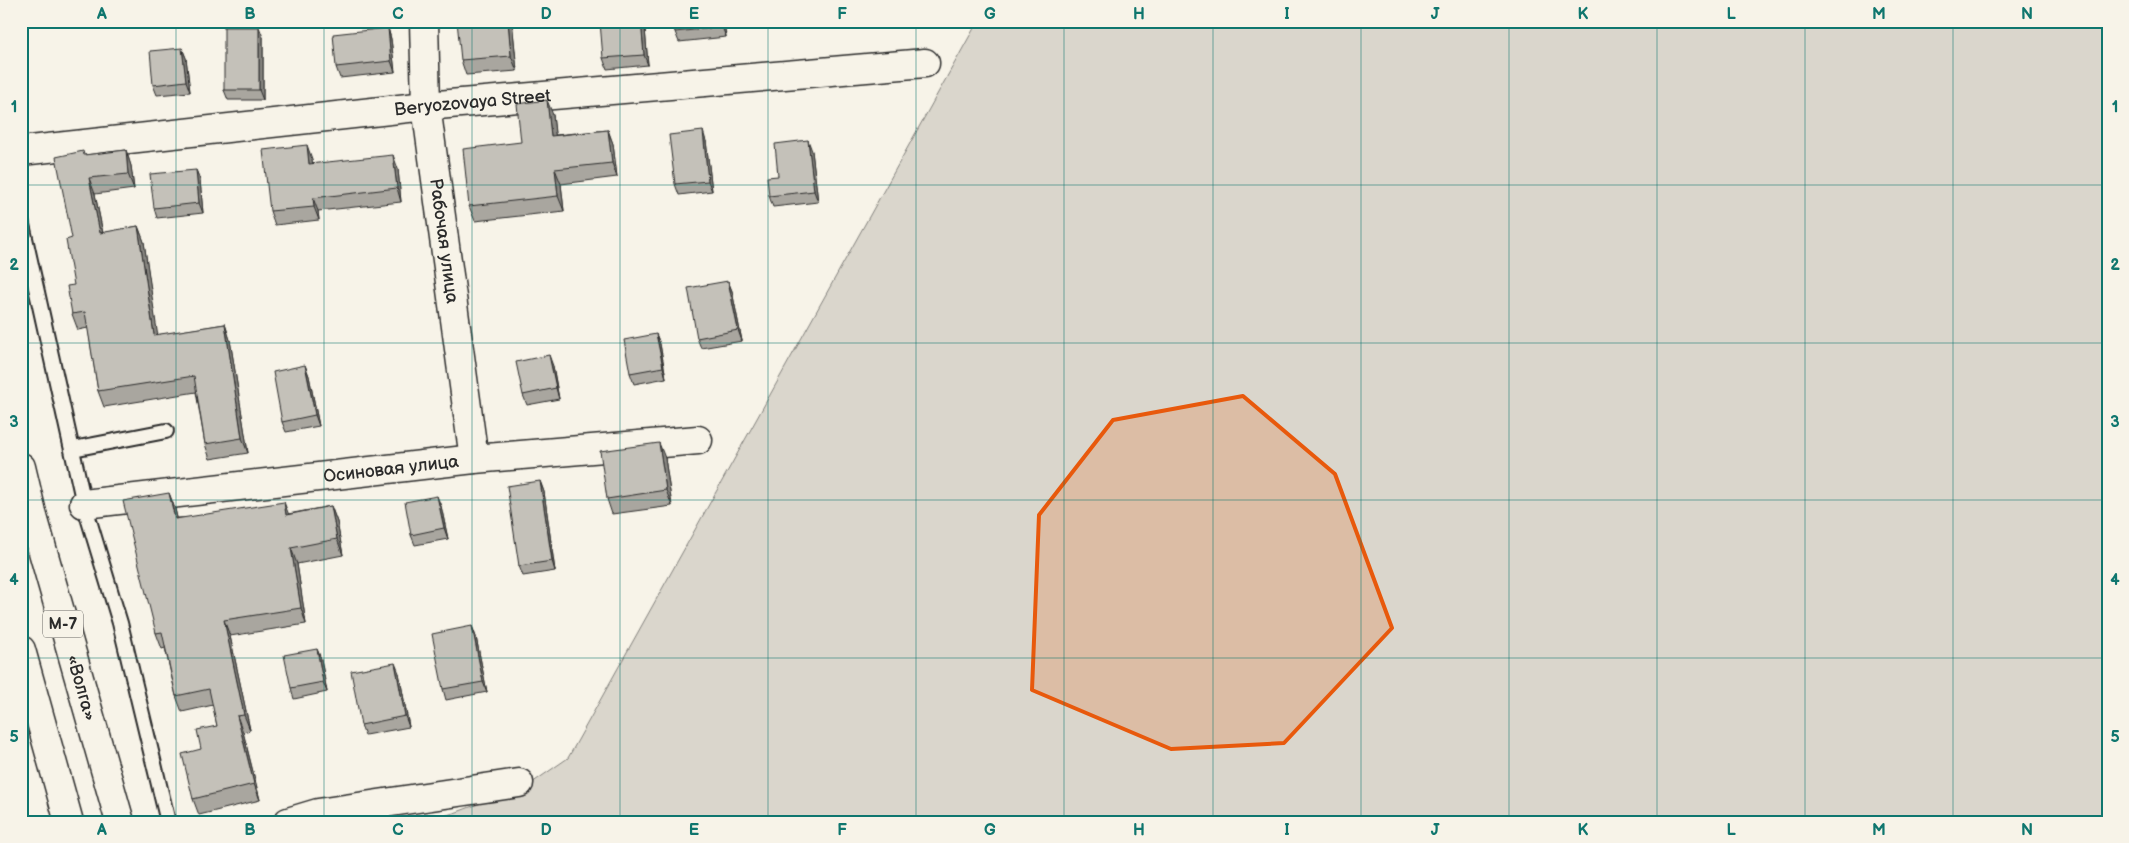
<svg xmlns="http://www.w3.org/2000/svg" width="2129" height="843" viewBox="0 0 2129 843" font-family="'Balsamiq Sans',sans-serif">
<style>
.green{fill:#dad6cc;stroke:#82807c}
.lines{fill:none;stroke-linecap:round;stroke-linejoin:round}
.lane-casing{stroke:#2b2b2b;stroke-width:18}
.street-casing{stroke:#2b2b2b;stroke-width:31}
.highway-casing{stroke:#2b2b2b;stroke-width:31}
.lane{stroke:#f7f3e8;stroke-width:14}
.street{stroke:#f7f3e8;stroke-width:28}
.highway{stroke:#f7f3e8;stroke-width:28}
.wall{fill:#a9a69f;stroke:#2b2b2b}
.shaded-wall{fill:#898782;stroke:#2b2b2b}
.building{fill:#c4c1b9;stroke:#2b2b2b}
.marked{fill:#e8590c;fill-opacity:0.2;stroke:#e8590c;stroke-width:4;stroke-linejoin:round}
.grid{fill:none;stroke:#0f766e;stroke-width:1;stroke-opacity:0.55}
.labels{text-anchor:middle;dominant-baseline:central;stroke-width:5;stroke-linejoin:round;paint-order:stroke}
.shield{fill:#f7f3e8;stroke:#686764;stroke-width:1}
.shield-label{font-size:16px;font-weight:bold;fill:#2b2b2b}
.street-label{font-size:18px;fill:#2b2b2b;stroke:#f7f3e8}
.neatline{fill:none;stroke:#0f766e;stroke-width:2}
.grid-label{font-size:16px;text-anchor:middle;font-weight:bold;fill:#0f766e}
</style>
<rect width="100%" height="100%" fill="#f7f3e8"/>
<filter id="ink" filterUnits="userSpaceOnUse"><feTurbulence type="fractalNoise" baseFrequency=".02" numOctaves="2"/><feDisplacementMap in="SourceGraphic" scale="10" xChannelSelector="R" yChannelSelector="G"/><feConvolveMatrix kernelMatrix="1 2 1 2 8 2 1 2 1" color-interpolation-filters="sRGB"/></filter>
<g filter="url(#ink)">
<!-- green -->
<path class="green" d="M 978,21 L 2108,21 L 2108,822 L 423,822 L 457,812 L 529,785 L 568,758 Z"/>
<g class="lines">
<defs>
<g id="lane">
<path d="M 21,220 L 84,504 L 120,623 L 168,822"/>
<path d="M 73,449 L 166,431"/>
</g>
<g id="street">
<path id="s1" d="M 424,21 L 426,106 L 474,459"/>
<path id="s2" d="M 21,151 L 426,106 L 925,63"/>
<path id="s3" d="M 84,504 L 474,459 L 698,440"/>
<path d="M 288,822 L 318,813 L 519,783"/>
</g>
<g id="highway">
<path id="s4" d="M 21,467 L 32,513 L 120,822"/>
<path d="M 21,650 L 69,822"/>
</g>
</defs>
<!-- lane casing -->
<use href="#lane" class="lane-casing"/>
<!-- street casing -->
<use href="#street" class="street-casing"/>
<!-- highway casing -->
<use href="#highway" class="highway-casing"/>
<!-- lane -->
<use href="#lane" class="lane"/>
<!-- street -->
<use href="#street" class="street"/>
<!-- highway -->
<use href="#highway" class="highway"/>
</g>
<!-- wall -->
<g class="wall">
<path d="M 512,21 L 517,71 L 466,75 L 461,60 Z"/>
<path d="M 674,21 L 724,21 L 726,37 L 679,42 L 675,32 Z"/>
<path d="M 388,28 L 391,39 L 395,72 L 340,78 L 336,67 Z"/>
<path d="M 645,29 L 648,65 L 607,69 L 603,58 Z"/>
<path d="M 263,37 L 263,100 L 228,100 L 224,90 Z"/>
<path d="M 182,48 L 186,58 L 190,92 L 157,95 L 153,85 Z"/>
<path d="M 553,115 L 555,135 L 608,130 L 613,144 L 617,177 L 561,184 L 564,211 L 475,221 L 469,206 Z"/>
<path d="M 706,141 L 712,191 L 679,195 L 675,184 Z"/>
<path d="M 126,150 L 131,166 L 134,189 L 95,194 L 103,233 L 138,226 L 144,242 L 157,335 L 225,324 L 230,340 L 248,453 L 210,459 L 205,444 L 196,392 L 104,407 L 98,391 L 88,328 L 78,330 L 72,314 L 85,155 Z"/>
<path d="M 812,151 L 818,202 L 773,207 L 769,196 Z"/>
<path d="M 312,159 L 312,164 L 398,169 L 401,202 L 318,211 L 319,220 L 275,225 L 270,211 Z"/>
<path d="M 196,170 L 200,180 L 203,213 L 157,218 L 154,208 Z"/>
<path d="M 728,281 L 732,291 L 742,341 L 701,348 L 697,338 Z"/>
<path d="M 656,334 L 660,344 L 666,378 L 634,384 L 630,373 Z"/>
<path d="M 305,365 L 309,376 L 319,426 L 286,432 L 282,422 Z"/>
<path d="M 553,366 L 559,399 L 527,405 L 523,395 Z"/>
<path d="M 665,458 L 672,506 L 612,514 L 607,499 Z"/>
<path d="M 540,481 L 544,492 L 555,571 L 523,576 L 519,566 Z"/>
<path d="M 169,493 L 175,509 L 177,518 L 288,514 L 331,506 L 337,522 L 343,555 L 297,564 L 306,624 L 230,636 L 250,730 L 243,732 L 260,800 L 199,815 L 193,799 L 201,749 L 217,726 L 213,705 L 182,712 L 176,696 L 165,648 L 162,649 L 156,633 Z"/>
<path d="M 441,506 L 448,539 L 415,545 L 411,535 Z"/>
<path d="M 472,626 L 476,637 L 487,692 L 446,700 L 443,689 Z"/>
<path d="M 317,649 L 321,659 L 327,692 L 294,699 L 291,688 Z"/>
<path d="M 399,673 L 409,727 L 365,735 L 361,725 Z"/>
</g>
<!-- shaded-wall -->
<g class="shaded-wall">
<path d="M 508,21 L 512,21 L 517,71 L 511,56 Z"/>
<path d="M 641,21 L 642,21 L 645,29 L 648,65 L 644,55 Z"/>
<path d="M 721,21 L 724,21 L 726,37 L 722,27 Z"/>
<path d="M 259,27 L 263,37 L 263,100 L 259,90 Z"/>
<path d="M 388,28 L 391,39 L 395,72 L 391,61 Z"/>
<path d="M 182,48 L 186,58 L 190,92 L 186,81 Z"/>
<path d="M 547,100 L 553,115 L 557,150 L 551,136 Z"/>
<path d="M 608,130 L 613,144 L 617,177 L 612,163 Z"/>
<path d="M 703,131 L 706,141 L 712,191 L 708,181 Z"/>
<path d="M 808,140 L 812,151 L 818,202 L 814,191 Z"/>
<path d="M 307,145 L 312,159 L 314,178 L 309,164 Z"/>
<path d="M 126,150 L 131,166 L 134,189 L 128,174 Z"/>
<path d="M 393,155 L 398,169 L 401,202 L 397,188 Z"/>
<path d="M 555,169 L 561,184 L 564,211 L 558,196 Z"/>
<path d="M 196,170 L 200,180 L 203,213 L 199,203 Z"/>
<path d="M 89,178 L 95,194 L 106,249 L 100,233 Z"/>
<path d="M 313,198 L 318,211 L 319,220 L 314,207 Z"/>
<path d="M 138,226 L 144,242 L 160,351 L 154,335 Z"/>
<path d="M 728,281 L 732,291 L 742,341 L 738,330 Z"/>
<path d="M 225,324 L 230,340 L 248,453 L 242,438 Z"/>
<path d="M 656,334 L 660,344 L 666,378 L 663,367 Z"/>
<path d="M 549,355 L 553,366 L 559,399 L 556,388 Z"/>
<path d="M 305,365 L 309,376 L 319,426 L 315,415 Z"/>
<path d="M 659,443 L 665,458 L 672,506 L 666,490 Z"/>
<path d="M 540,481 L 544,492 L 555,571 L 552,561 Z"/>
<path d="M 169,493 L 175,509 L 181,534 L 175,519 Z"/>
<path d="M 437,496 L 441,506 L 448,539 L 444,528 Z"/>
<path d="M 284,502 L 290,518 L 286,515 Z"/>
<path d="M 331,506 L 337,522 L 343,555 L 337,539 Z"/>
<path d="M 291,548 L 297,564 L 306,624 L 301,608 Z"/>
<path d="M 224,620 L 230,636 L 250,730 L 244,715 Z"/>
<path d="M 472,626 L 476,637 L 487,692 L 483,682 Z"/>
<path d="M 317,649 L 321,659 L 327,692 L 323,682 Z"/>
<path d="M 395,663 L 399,673 L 409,727 L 405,716 Z"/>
<path d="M 237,716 L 243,732 L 260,800 L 254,784 Z"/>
</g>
<!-- building -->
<g class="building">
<path d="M 457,21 L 508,21 L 511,56 L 461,60 Z"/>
<path d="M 606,21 L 641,21 L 644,55 L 603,58 L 600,22 Z"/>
<path d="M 674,21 L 721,21 L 722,27 L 675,32 Z"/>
<rect x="224" y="27" width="35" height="63"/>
<path d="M 388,28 L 391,61 L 336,67 L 333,34 Z"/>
<path d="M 182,48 L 186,81 L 153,85 L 150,51 Z"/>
<path d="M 547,100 L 551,136 L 608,130 L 612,163 L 555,169 L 558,196 L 469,206 L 463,149 L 521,142 L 517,104 Z"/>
<path d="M 703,131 L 708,181 L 675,184 L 669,135 Z"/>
<path d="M 808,140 L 814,191 L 769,196 L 767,177 L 778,176 L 775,144 Z"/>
<path d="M 307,145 L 309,164 L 393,155 L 397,188 L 313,198 L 314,207 L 270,211 L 263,150 Z"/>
<path d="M 126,150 L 128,174 L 89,178 L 100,233 L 138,226 L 154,335 L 225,324 L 242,438 L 205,444 L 194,376 L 98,391 L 85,312 L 72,314 L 67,286 L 74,285 L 66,240 L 72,238 L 56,157 L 83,151 L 84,155 Z"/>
<path d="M 196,170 L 199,203 L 154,208 L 150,174 Z"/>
<path d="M 728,281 L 738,330 L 697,338 L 688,288 Z"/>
<path d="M 656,334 L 663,367 L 630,373 L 624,340 Z"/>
<path d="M 549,355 L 556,388 L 523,395 L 516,362 Z"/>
<path d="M 305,365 L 315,415 L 282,422 L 273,372 Z"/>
<path d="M 659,443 L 666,490 L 607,499 L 600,451 Z"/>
<path d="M 540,481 L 552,561 L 519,566 L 507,486 Z"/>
<path d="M 169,493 L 175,519 L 284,502 L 286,515 L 331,506 L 337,539 L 291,548 L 301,608 L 224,620 L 244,715 L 237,716 L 254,784 L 193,799 L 182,754 L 201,749 L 197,730 L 217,726 L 209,689 L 176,696 L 162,632 L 156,633 L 123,501 Z"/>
<path d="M 437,496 L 444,528 L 411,535 L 405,502 Z"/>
<path d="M 472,626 L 483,682 L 443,689 L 432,634 Z"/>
<path d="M 317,649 L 323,682 L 291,688 L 284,655 Z"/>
<path d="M 395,663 L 405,716 L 361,725 L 351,671 Z"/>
</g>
</g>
<!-- marked area -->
<path class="marked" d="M 1243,396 L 1335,474 L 1392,628 L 1284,743 L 1171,749 L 1032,690 L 1039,515 L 1113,420 Z"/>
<!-- grid -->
<path class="grid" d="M 176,21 L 176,822M 324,21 L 324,822M 472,21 L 472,822M 620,21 L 620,822M 768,21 L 768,822M 916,21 L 916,822M 1064,21 L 1064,822M 1213,21 L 1213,822M 1361,21 L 1361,822M 1509,21 L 1509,822M 1657,21 L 1657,822M 1805,21 L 1805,822M 1953,21 L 1953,822M 21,185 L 2108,185M 21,343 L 2108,343M 21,500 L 2108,500M 21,658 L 2108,658"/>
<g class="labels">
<!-- shield labels -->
<rect class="shield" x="43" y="610.5" width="40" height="27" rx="4"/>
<g class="shield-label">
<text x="63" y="624">М-7</text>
</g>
<!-- street labels -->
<g class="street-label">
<text stroke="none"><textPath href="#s2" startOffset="454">Beryozovaya Street</textPath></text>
<text stroke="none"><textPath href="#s1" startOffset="221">Рабочая улица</textPath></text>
<text stroke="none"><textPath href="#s3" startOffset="309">Осиновая улица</textPath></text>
<text stroke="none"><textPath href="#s4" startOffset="229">«Волга»</textPath></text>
</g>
</g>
<!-- margin -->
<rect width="2129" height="843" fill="none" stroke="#f7f3e8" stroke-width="55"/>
<rect x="28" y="28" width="2074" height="788" class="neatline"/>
<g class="grid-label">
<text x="102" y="19">A</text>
<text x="250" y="19">B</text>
<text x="398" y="19">C</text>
<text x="546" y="19">D</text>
<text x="694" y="19">E</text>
<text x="842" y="19">F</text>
<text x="990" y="19">G</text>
<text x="1139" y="19">H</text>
<text x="1287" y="19">I</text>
<text x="1435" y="19">J</text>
<text x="1583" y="19">K</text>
<text x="1731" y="19">L</text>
<text x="1879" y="19">M</text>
<text x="2027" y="19">N</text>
<text x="14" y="112">1</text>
<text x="2115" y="112">1</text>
<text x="14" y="270">2</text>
<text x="2115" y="270">2</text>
<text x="14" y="427">3</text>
<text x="2115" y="427">3</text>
<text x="14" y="585">4</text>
<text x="2115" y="585">4</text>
<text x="14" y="742">5</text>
<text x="2115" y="742">5</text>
<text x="102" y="835">A</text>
<text x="250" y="835">B</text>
<text x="398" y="835">C</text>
<text x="546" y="835">D</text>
<text x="694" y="835">E</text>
<text x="842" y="835">F</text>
<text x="990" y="835">G</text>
<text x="1139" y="835">H</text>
<text x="1287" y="835">I</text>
<text x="1435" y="835">J</text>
<text x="1583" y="835">K</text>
<text x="1731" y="835">L</text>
<text x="1879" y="835">M</text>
<text x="2027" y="835">N</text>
</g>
</svg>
